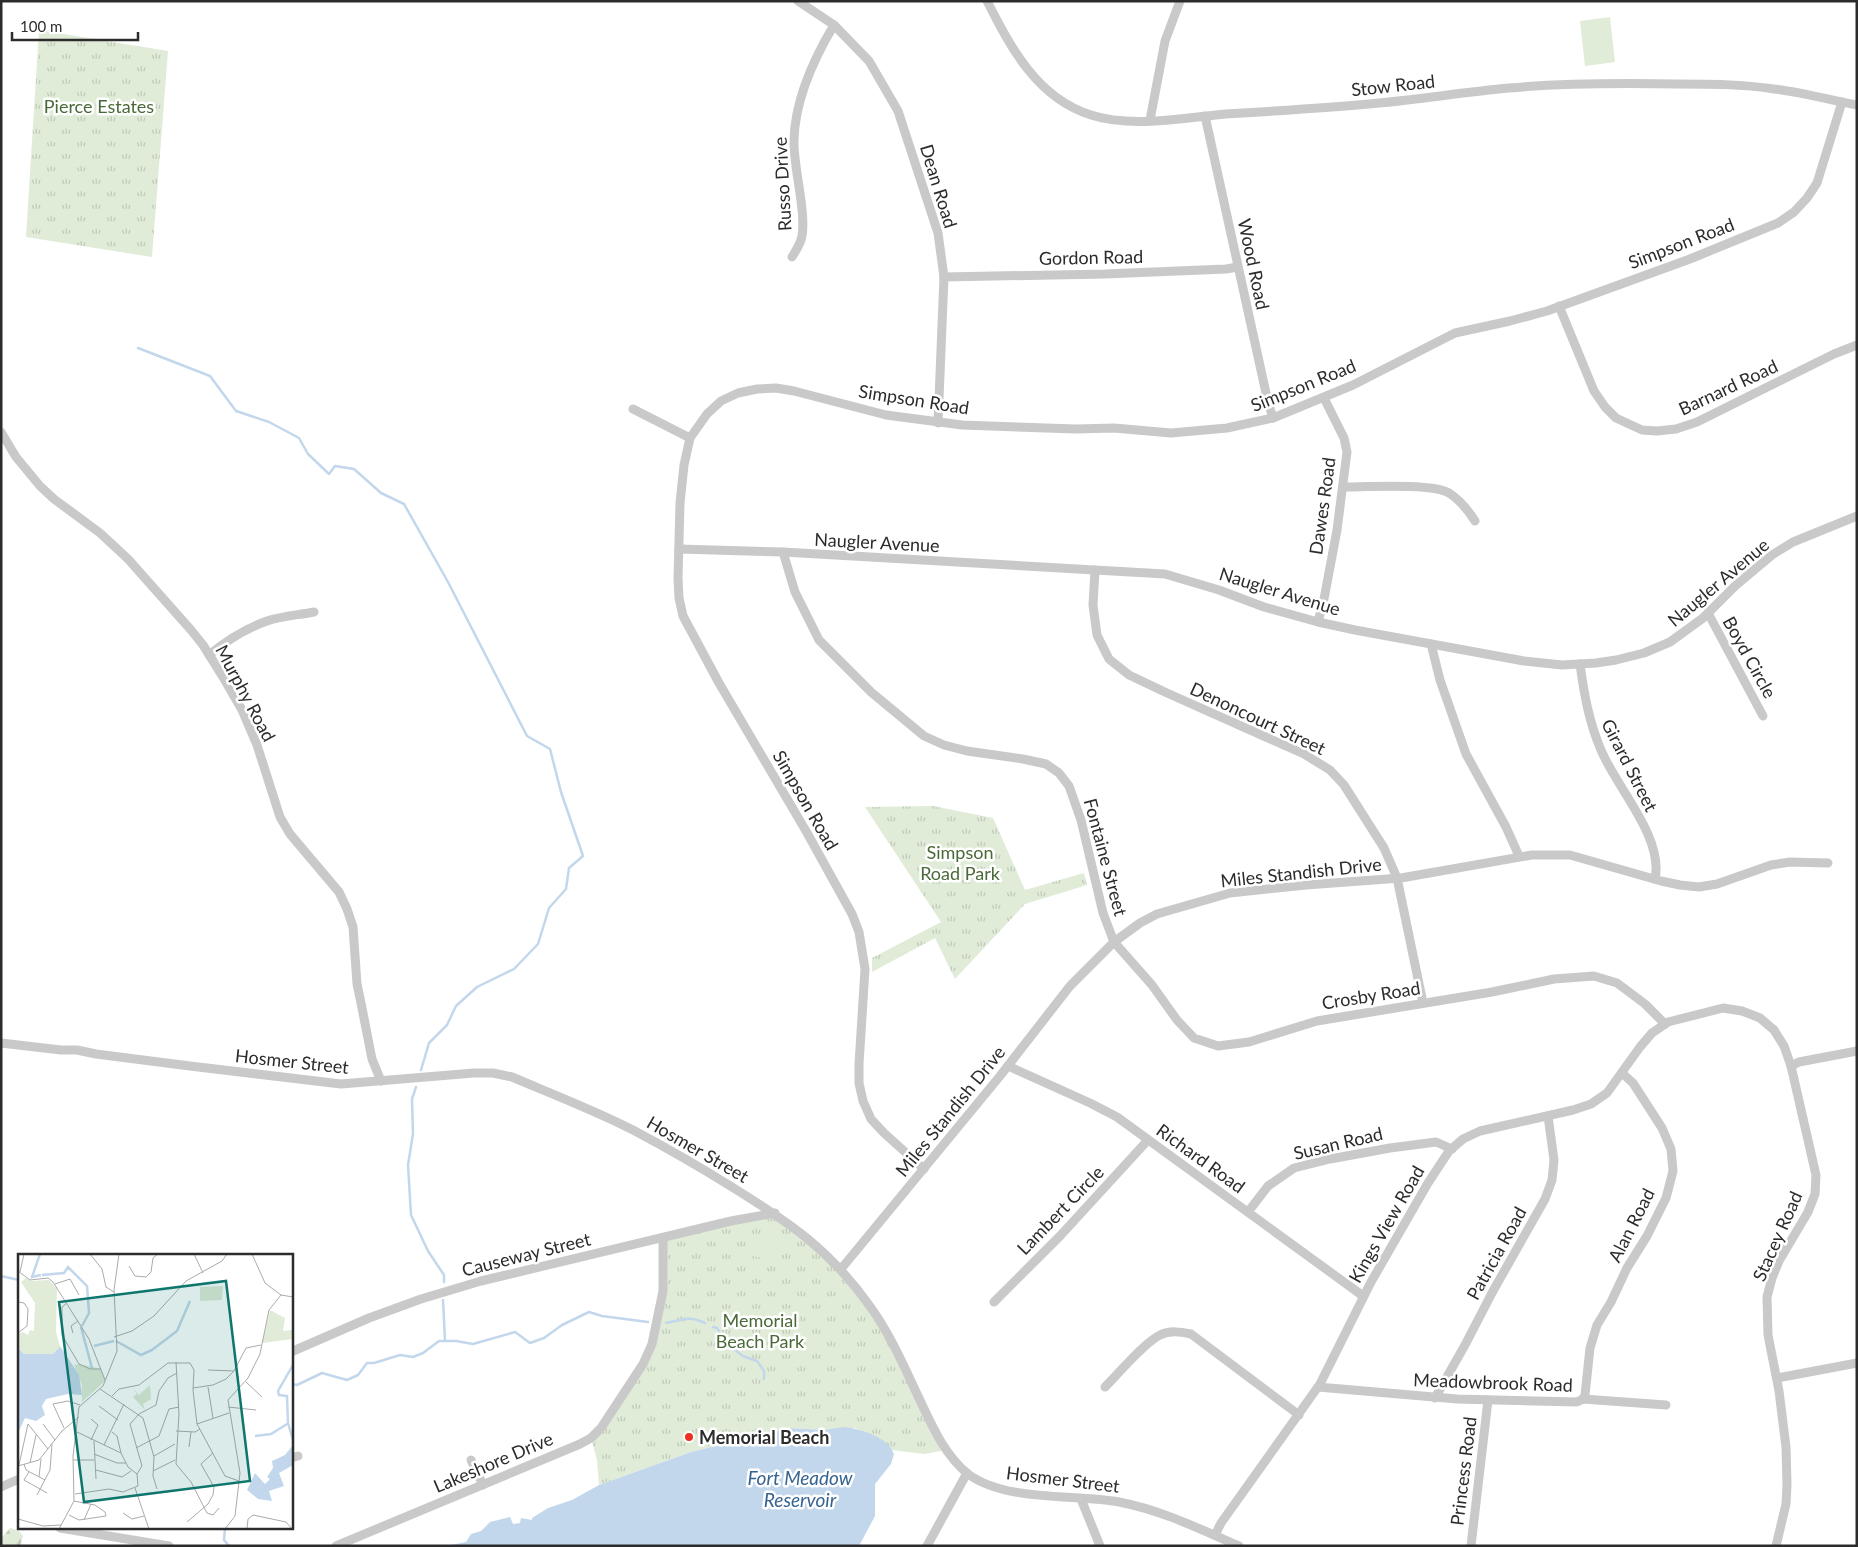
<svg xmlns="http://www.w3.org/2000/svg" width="1858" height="1547" viewBox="0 0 1858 1547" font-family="Lato,sans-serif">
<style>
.forest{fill:url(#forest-firs)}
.park{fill:url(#park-tufts)}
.garden{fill:#e0ebd8}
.water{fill:#c3d7ec}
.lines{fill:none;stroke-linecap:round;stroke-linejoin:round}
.stream{stroke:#c3d7ec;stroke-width:2.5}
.minor{stroke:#c9c9c9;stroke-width:9}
.poi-dot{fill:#ee2e23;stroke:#fff;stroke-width:2}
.labels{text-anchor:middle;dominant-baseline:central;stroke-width:5;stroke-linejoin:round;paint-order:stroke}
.street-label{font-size:18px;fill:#2c2c2c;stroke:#fff}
.park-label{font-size:18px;fill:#496938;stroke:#fff}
.poi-label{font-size:18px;font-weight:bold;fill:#2c2c2c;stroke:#fff;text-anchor:start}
.water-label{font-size:19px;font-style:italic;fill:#376391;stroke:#fff}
.inset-river{fill:none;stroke:#c3d7ec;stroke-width:2.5}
.inset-road{fill:none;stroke:#ababab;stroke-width:1}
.view{fill:#0f766e;fill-opacity:0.15;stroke:#0f766e;stroke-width:2.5}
.inset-edge{fill:none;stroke:#2c2c2c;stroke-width:2.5}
</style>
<defs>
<pattern id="forest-firs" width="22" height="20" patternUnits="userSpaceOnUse" patternTransform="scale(1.25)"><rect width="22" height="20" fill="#e0ebd8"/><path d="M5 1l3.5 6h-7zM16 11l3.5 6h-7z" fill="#c0caba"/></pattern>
<pattern id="park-tufts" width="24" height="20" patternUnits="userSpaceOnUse" patternTransform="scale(1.25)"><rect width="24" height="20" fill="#e0ebd8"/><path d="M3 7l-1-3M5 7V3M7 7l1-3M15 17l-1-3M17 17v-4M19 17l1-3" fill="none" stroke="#c0caba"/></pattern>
</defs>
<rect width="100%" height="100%" fill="#fff"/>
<!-- forest -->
<path class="forest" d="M 10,1528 L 19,1531 L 23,1536 L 20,1546 L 1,1546 L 1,1539 Z"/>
<!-- park -->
<g class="park">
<path d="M 39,30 L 168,51 L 152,257 L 26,237 Z"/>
<path d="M 933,806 L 993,818 L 1025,890 L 1084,873 L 1087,885 L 1025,904 L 955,979 L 935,938 L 872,972 L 872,958 L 941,922 L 865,807 Z"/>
<path d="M 775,1213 L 788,1222 L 863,1296 L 947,1450 L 924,1454 L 892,1450 L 881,1440 L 855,1428 L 823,1430 L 789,1428 L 691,1452 L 599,1485 L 597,1460 L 591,1438 L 628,1386 L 656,1331 L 663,1238 Z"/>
</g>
<!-- garden -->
<g class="garden">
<path d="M 1610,17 L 1615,62 L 1585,66 L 1580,21 Z"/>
<path d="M 747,1234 L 784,1238 L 781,1260 L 744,1255 Z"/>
</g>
<!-- water -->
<path class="water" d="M 845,1427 C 861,1429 888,1437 894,1454 L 891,1464 L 875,1484 L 875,1516 L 859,1546 L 446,1546 L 466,1542 L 471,1534 L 481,1531 L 490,1522 L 510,1517 L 513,1524 L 520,1523 L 521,1518 L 532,1520 L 532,1518 L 548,1508 L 572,1500 L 599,1485 L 691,1452 L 789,1428 L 823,1430 Z"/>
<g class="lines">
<!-- stream -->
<g class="stream">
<path d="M 138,348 L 210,376 L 236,411 L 269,422 L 299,438 L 308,454 L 329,474 L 335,466 L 354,469 L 381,493 L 404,504 L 448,582 L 527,736 L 550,749 L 561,792 L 583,856 L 569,868 L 566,889 L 549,908 L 538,944 L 514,969 L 477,987 L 456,1006 L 447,1025 L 429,1043 L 421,1070"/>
<path d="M 416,1087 L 412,1099 L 413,1134 L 408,1165 L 411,1215 L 428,1251 L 444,1275 L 444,1282"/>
<path d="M 1,1276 L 19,1280"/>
<path d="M 443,1300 L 445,1341"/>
<path d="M 666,1323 C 683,1320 688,1315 705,1323"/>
<path d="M 713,1327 L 717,1328 L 727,1344 L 743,1356 L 757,1361 L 764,1371 L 764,1379"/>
<path d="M 291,1384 L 297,1385 L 322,1373 L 347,1380 L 358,1375 L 367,1363 L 374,1363 L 400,1355 L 413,1357 L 423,1353 L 439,1341 L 456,1341 L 473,1344 L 515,1332 L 530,1343 L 544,1338 L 562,1325 L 589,1312 L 602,1316 L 648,1322"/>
<path d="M 225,1528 L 224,1540 L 229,1546"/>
</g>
<!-- minor -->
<g class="minor">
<path d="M 798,1 L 834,25 L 869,61 L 898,111 L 938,233 L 944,277 L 938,423"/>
<path d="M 987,1 C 1011,48 1037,98 1091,115 C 1131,128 1184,118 1225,114 C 1276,111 1328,108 1379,103 C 1422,99 1465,92 1509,88 C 1564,83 1621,83 1677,84 C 1709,84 1742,84 1774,89 C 1802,92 1829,100 1857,105"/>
<path d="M 1205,116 L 1268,402 L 1273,418"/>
<path d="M 1150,120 L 1165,41 L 1180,1"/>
<path d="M 792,257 C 795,252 799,246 801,240 C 808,217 793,167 794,140 C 795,99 813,60 834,25"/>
<path d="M 944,277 L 1105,274 L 1226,269 L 1238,267"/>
<path d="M 1559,306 L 1594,391 L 1605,407 L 1616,418 L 1642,430 L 1657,431 L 1676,429 L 1697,422 L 1834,354 L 1857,345"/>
<path d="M 633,409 L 690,438"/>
<path d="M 1,432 L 16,457 L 40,486 L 54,499 L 100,533 L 128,559 L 191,630 L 203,645 L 223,677 L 242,710 L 257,745 L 280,817 L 290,834 L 339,892 L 347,909 L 353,927 L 357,984 L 361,1003 L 372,1059 L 381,1081"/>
<path d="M 1343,487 C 1365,487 1432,483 1449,493 C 1460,500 1468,510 1475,521"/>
<path d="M 679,549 L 783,552 L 1165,574 L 1219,590 L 1264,607 L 1318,622 L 1355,630 L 1524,661 L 1562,665 L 1596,663 L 1616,660 L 1644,653 L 1670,642 L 1703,618 L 1735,586 L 1772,555 L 1793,542 L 1857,516"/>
<path d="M 783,552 L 795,592 L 819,640 L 871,692 L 924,736 L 944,745 L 967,751 L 1023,759 L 1046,764 L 1059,773 L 1069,786 L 1081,820 L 1103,913 L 1114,942 L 1152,985 L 1177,1020 L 1194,1038 L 1218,1046 L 1249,1042 L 1317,1021 L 1492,992 L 1554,979 L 1594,976 L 1617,983 L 1645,1004 L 1665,1024"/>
<path d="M 1095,570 L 1093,605 L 1097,635 L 1109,659 L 1129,675 L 1167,693 L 1304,754 L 1330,770 L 1344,785 L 1384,848 L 1397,878 L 1423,1003"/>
<path d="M 1708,613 L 1763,716"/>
<path d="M 1318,622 L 1324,599 L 1337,530 L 1347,452 L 1344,438 L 1324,398"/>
<path d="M 1431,644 L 1440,680 L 1466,754 L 1506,827 L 1519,856"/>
<path d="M 209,655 C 226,641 247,628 267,621 C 282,616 299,615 314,612"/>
<path d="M 1580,664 C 1584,694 1589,722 1601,750 C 1616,787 1664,837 1655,879"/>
<path d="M 1,1043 L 61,1050 L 77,1050 L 96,1054 L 190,1066 L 341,1084 L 474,1073 L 493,1073 L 512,1077 C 552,1094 594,1110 633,1130 C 667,1148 700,1167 732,1187 C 790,1223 829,1249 869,1305 C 889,1332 903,1364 917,1394 C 930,1421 943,1454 968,1474 C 1006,1502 1074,1494 1119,1502 C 1161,1510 1200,1529 1239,1546"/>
<path d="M 1008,1066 L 1090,1103 L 1117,1117 L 1363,1296"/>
<path d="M 1791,1066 L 1799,1062 L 1857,1051"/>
<path d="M 924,1169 L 884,1133 L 871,1119 L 863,1101 L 859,1083 L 859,1064 L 865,969 L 859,932 L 852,914 L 806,831 L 719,683 L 683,616 L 679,598 L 678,579 L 680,503 L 684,465 L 690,438 L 707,414 L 721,401 L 738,393 L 757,389 L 776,388 L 794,391 L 886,415 L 962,425 L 1076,429 L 1114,428 L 1171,433 L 1227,428 L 1273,418 L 1353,385 L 1455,333 L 1510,321 L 1547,311 L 1690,259 L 1778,223 L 1794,212 L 1807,198 L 1817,183 L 1842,102"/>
<path d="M 1248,1212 L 1268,1186 L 1294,1168 L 1330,1159 L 1390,1148 L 1436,1142 L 1452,1149"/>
<path d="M 841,1269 L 1000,1076 L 1070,986 L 1114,942 L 1140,923 L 1157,914 L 1230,893 L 1306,885 L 1401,878 L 1532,855 L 1570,855 L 1661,881 L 1680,885 L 1699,887 L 1717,884 L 1771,865 L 1790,862 L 1828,863"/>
<path d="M 994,1302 L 1060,1236 L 1148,1140"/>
<path d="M 291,1352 L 369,1318 L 421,1299 L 481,1281 L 731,1221 L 775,1213"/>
<path d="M 1777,1378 L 1857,1363"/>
<path d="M 1105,1387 C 1118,1374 1145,1342 1160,1335 C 1170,1330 1181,1332 1191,1334 L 1299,1415"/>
<path d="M 1318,1387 L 1457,1399 L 1577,1402 L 1583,1399 L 1666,1405"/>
<path d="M 1435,1398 L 1465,1345 L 1493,1291 L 1545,1199 L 1552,1180 L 1554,1160 L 1548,1116"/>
<path d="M 1583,1399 L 1585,1395 L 1590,1348 L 1597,1325 L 1611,1302 L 1627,1268 L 1647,1236 L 1666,1198 L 1673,1171 L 1671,1149 L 1662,1128 L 1633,1083 L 1622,1073"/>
<path d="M 291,1458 L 298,1456"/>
<path d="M 471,1460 L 483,1485"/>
<path d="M 1,1487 L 19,1479"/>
<path d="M 1081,1499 L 1100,1546"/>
<path d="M 60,1528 L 169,1546"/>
<path d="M 1215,1535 L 1221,1523 L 1320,1384 L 1371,1282 L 1428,1183 L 1449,1151 L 1463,1139 L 1480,1131 L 1573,1110 L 1591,1104 L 1607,1093 L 1640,1047 L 1652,1033 L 1668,1022 L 1723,1008 L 1742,1011 L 1760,1018 L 1774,1030 L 1784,1046 L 1791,1066 L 1816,1175 L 1815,1194 L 1808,1212 L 1779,1261 L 1772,1278 L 1767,1297 L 1768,1335 L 1779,1391 L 1786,1447 L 1787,1485 L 1786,1504 L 1776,1546"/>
<path d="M 336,1546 L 580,1444 L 591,1438 L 601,1428 L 643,1364 L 652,1344 L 663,1291 L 663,1238"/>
<path d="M 927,1546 L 967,1473"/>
<path d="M 1471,1546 L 1488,1400"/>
</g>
</g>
<!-- markers -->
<circle class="poi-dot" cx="689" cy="1437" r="5"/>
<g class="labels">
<!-- street labels -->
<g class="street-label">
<text transform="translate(1393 85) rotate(-6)">Stow Road</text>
<text transform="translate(782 184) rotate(-93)">Russo Drive</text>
<text transform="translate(939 186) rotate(73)">Dean Road</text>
<text transform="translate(1681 243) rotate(-21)">Simpson Road</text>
<text transform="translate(1091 257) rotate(-1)">Gordon Road</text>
<text transform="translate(1254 264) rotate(78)">Wood Road</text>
<text transform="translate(1303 385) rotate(-22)">Simpson Road</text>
<text transform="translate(1728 387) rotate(-25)">Barnard Road</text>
<text transform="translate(914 399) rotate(9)">Simpson Road</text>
<text transform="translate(1322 506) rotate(-82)">Dawes Road</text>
<text transform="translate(877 542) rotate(3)">Naugler Avenue</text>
<text transform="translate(1718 582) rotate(-40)">Naugler Avenue</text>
<text transform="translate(1280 591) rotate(17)">Naugler Avenue</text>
<text transform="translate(1750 657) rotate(61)">Boyd Circle</text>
<text transform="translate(246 693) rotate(62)">Murphy Road</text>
<text transform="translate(1258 718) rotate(25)">Denoncourt Street</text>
<text transform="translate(1630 765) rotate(63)">Girard Street</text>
<text transform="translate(806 800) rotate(60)">Simpson Road</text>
<text transform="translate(1106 857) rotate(75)">Fontaine Street</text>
<text transform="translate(1301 872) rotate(-6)">Miles Standish Drive</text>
<text transform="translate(1371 995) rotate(-9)">Crosby Road</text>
<text transform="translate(292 1061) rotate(6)">Hosmer Street</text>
<text transform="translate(950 1111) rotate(-51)">Miles Standish Drive</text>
<text transform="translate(1338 1143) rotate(-13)">Susan Road</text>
<text transform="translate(698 1149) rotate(30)">Hosmer Street</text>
<text transform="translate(1201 1158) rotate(36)">Richard Road</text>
<text transform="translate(1060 1210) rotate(-46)">Lambert Circle</text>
<text transform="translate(1386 1224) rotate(-60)">Kings View Road</text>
<text transform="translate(1631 1225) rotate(-63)">Alan Road</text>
<text transform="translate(1777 1236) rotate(-66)">Stacey Road</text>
<text transform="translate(1496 1253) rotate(-61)">Patricia Road</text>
<text transform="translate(526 1254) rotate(-14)">Causeway Street</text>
<text transform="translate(1493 1382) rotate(2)">Meadowbrook Road</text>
<text transform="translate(493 1462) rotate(-23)">Lakeshore Drive</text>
<text transform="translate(1463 1471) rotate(-83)">Princess Road</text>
<text transform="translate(1063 1479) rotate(7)">Hosmer Street</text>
</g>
<!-- park labels -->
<g class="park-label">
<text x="99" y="106">Pierce Estates</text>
<text x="960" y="852">Simpson<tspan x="960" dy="21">Road Park</tspan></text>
<text x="760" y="1320">Memorial<tspan x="760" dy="21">Beach Park</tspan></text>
</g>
<!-- poi labels -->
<g class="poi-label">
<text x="699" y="1437">Memorial Beach</text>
</g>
<!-- water labels -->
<g class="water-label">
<text x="800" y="1477">Fort Meadow<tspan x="800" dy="22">Reservoir</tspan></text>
</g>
</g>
<!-- overview -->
<g transform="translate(18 1254)">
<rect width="275" height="275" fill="#fff"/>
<path d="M 8,24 L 13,27 L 31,26 L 39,35 L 38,78 L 42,93 L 36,100 L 6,100 L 0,94 L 0,80 L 5,78 L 10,81 L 12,76 L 16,77 L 17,49 L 3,28 ZM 205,32 L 204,46 L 182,47 L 182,33 ZM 252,56 L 267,64 L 265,77 L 274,76 L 275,71 L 275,85 L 244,89 ZM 61,110 L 83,115 L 87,127 L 64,148 L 64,131 L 56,111 ZM 132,131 L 133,145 L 125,150 L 127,156 L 115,143 L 119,140 L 115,134 L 121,141 Z" fill="#e0ebd8"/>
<path d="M 42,78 L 42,92 L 61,121 L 64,141 L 50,140 L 28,145 L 24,152 L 27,161 L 18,167 L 7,164 L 0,179 L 0,94 L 6,100 L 35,100 L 42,93 ZM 275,191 L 275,211 L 261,219 L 266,232 L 251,237 L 254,247 L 240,245 L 229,236 L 237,219 L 247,230 L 252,225 L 249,223 L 255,214 L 254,207 L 267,201 Z" fill="#c3d7ec"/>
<path class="inset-river" d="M 22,0 L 14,23 L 23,21M 24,21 L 46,19 L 50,13 L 69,32 L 71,59 L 64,72M 63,73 L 74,114M 98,87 L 123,101 L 134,96 L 159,77 L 172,47M 76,92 L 96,87M 275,111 L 260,137 L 261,141 L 269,142 L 270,169 L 275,186M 237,182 L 253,180 L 269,170"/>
<path class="inset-road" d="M 72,0 L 84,15 L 88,33 L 96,38M 176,0 L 185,19M 234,0 L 247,29 L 263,41 L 275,43M 111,12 L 117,22 L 128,23 L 133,18 L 135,4 L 140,0M 0,17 L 12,26 L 30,24 L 35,28 L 71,85 L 87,126M 2,18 L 6,0M 37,30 L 52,25 L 61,41M 0,48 L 6,49 L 10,55 L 9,72 L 0,79M 49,49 L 44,53 L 44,81 L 61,110 L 72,115 L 83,115M 55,79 L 53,72 L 60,67M 96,83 L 114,77 L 136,62 L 168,27 L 204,7 L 209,0M 158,108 L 161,160 L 158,210 L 173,228 L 189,259 L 195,261 L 201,254M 190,116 L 216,117M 228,128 L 244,143M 190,133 L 195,164M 175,134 L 195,131 L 208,125 L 216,117 L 228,94 L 243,91M 82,135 L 125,164 L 136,203 L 135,222 L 139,235M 94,142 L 101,135 L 121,131 L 150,109 L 172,109 L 176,116 L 175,136 L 179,170 L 207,222 L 221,227M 81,152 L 100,166M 210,153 L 238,156M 25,170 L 37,186M 179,170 L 211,159M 46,174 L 35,150 L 50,147 L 62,151M 158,177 L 177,178 L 182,175M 59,178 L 103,199 L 110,213 L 119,220M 94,178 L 99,182 L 103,199M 73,186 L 80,171 L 73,165M 76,187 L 78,225M 86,191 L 106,150M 171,193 L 173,178M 118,194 L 141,182 L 151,155 L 161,153M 76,200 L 99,209 L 108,209M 136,202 L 157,190M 55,206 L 76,206M 12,209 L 18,181M 6,210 L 8,216 L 27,226M 1,211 L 10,170 L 30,195M 0,212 L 21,206 L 44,177 L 61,163M 78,216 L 104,223 L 113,217M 135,217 L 157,206M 11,218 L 6,226 L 29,239M 119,220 L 124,212 L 112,170 L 121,160 L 138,151 L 141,137 L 150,124 L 159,119M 21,223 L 23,205M 117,234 L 131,275M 57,240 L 91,235 L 105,238 L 120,232 L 119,220M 19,241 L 32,216 L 34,190M 105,259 L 114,265 L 126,262M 51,261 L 61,266 L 88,262 L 87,258 L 77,251 L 56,247M 0,265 L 25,272 L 43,271M 66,266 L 73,250M 169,268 L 190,250 L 195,241 L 196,233 L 183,210 L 195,199M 41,275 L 56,247 L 55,202 L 61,153 L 85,132 L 99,97 L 96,36 L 101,0M 207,275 L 217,262 L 222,219 L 210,146 L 230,124 L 242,100 L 251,56 L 263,41M 229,275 L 230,265 L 235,261 L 268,268 L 274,275"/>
<path class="view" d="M 208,27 L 232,227 L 66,248 L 41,48 Z"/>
<rect width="275" height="275" class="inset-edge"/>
</g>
<!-- border -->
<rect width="1858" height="1547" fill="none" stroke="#2c2c2c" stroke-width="5"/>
<!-- scale -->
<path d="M12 32v8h126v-8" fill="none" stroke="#2c2c2c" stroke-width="2.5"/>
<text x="20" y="32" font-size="15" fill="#2c2c2c" stroke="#ffffff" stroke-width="4" paint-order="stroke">100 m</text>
</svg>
